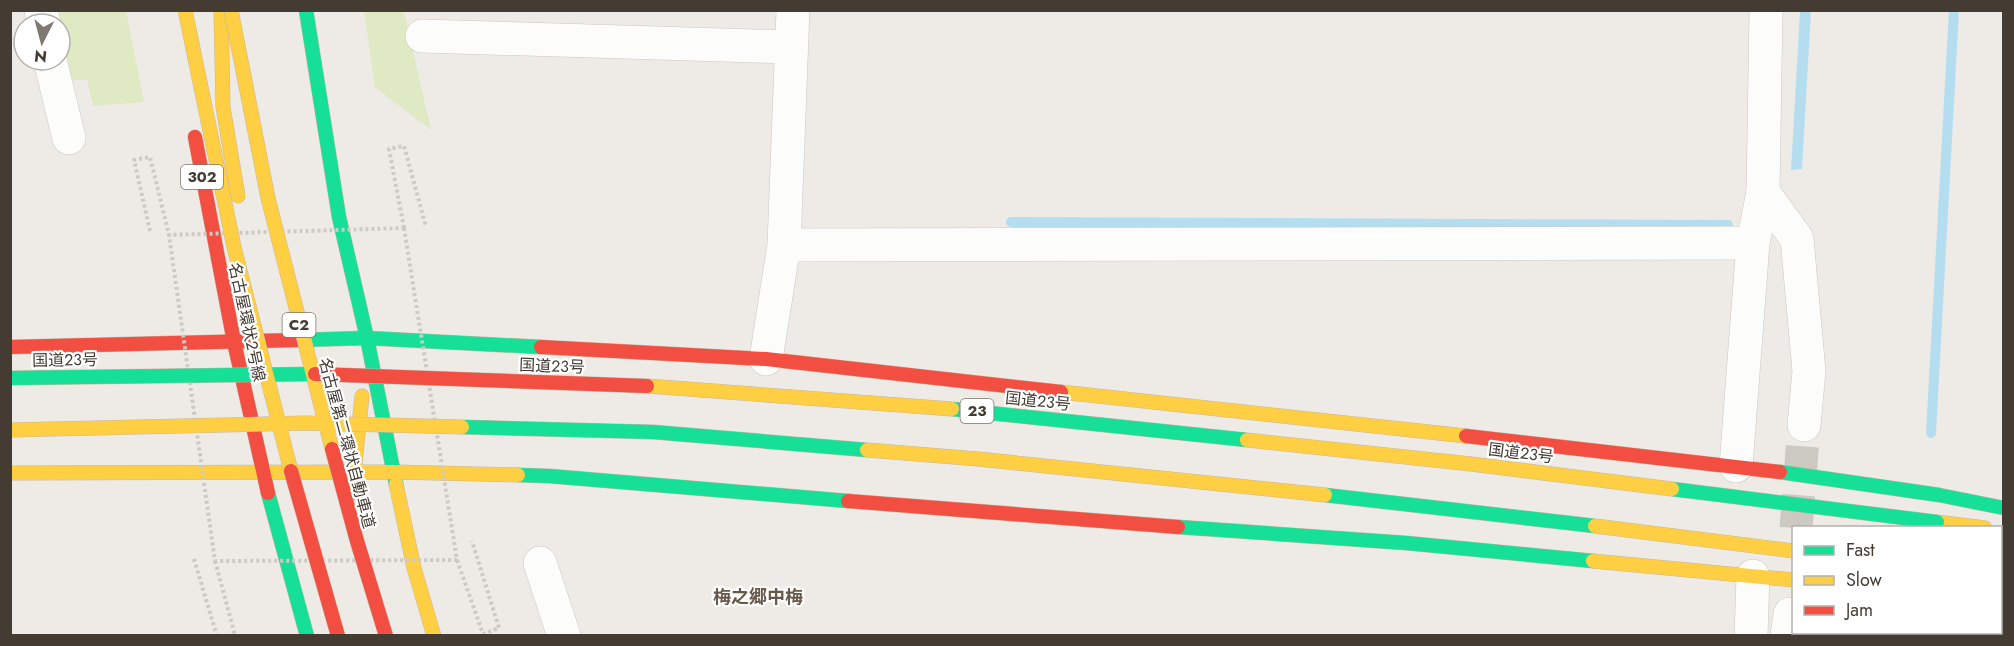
<svg xmlns="http://www.w3.org/2000/svg" width="2014" height="646" viewBox="0 0 2014 646" font-family="Jost,'Noto Sans JP',sans-serif">
<style>
.green{fill:#dfeac4}
.water{fill:#b4deef}
.lines{fill:none;stroke-linecap:round;stroke-linejoin:round}
.stream{stroke:#b4deef;stroke-width:10}
.street-tunnel{stroke:#ccc8c2;stroke-width:33;stroke-dasharray:33 16;stroke-linecap:butt}
.street-casing{stroke:#cbc7c2;stroke-width:34}
.fast-casing{stroke:#c8b6a0;stroke-width:15}
.slow-casing{stroke:#c8b6a0;stroke-width:15}
.jam-casing{stroke:#c8b6a0;stroke-width:15}
.path{stroke:#cdcac6;stroke-width:4;stroke-dasharray:3 3;stroke-linecap:butt}
.street{stroke:#fcfcfb;stroke-width:33}
.fast{stroke:#16e098;stroke-width:14}
.slow{stroke:#ffcf43;stroke-width:14}
.jam{stroke:#f24e42;stroke-width:14}
.fast-bridge-casing{stroke:#c8b6a0;stroke-width:15;stroke-linecap:butt}
.slow-bridge-casing{stroke:#c8b6a0;stroke-width:15;stroke-linecap:butt}
.jam-bridge-casing{stroke:#c8b6a0;stroke-width:15;stroke-linecap:butt}
.path-bridge{stroke:#cdcac6;stroke-width:4;stroke-dasharray:3 3;stroke-linecap:butt}
.fast-bridge{stroke:#16e098;stroke-width:14}
.slow-bridge{stroke:#ffcf43;stroke-width:14}
.jam-bridge{stroke:#f24e42;stroke-width:14}
.labels{text-anchor:middle;dominant-baseline:central;stroke-width:4.5;stroke-linejoin:round;paint-order:stroke}
.shield{fill:#fff;stroke:#7c7670;stroke-width:1.5}
.shield-label{font-size:15px;font-weight:bold;fill:#443c33}
.street-label{font-size:16px;fill:#443c33;stroke:#fff}
.neighbourhood-label{font-size:18px;font-weight:bold;fill:#67584a;stroke:#fff}
</style>
<rect width="100%" height="100%" fill="#eeebe6"/>
<!-- green -->
<g class="green">
<path d="M 58,11 L 126,11 L 144,102 L 93,106 L 87,80 L 72,80 Z"/>
<path d="M 364,11 L 404,11 L 431,130 L 375,87 Z"/>
</g>
<!-- water -->
<path class="water" d="M 1800,11 L 1811,11 L 1802,169 L 1791,170 Z"/>
<g class="lines">
<!-- stream -->
<g class="stream">
<path d="M 1011,222 L 1728,225"/>
<path d="M 1931,433 L 1954,10"/>
<path d="M 1927,636 L 1927,634"/>
</g>
<!-- street-tunnel -->
<path class="street-tunnel" d="M 1796,528 L 1804,425"/>
<defs>
<g id="street">
<path d="M 41,10 L 44,24"/>
<path d="M 422,36 L 791,47"/>
<path d="M 50,60 L 69,138"/>
<path d="M 1763,192 L 1797,239 L 1809,371 L 1804,425"/>
<path d="M 784,245 L 1753,243"/>
<path d="M 766,359 L 784,245 L 793,10"/>
<path d="M 1736,466 L 1753,243 L 1763,192 L 1766,10"/>
<path d="M 540,563 L 564,636"/>
<path d="M 1751,636 L 1753,576"/>
<path d="M 1787,636 L 1790,614"/>
</g>
<g id="fast">
<path d="M 306,10 L 339,217 L 367,338 L 396,484"/>
<path d="M 300,340 L 367,338 L 541,347"/>
<path d="M 1780,472 L 1939,495 L 2004,508"/>
<path d="M 518,475 L 549,476 L 848,501"/>
<path d="M 268,493 L 307,636"/>
<path d="M 1178,527 L 1406,543 L 1593,561"/>
<path d="M 2000,601 L 2004,601"/>
</g>
<g id="slow">
<path d="M 221,10 L 223,107 L 238,196"/>
<path d="M 1061,392 L 1466,436"/>
<path d="M 10,473 L 393,472 L 518,475"/>
<path d="M 396,484 L 414,568 L 434,636"/>
<path d="M 358,494 L 354,473 L 362,396"/>
<path d="M 1937,522 L 1985,528"/>
<path d="M 1593,561 L 1794,580"/>
<path d="M 2000,576 L 2004,576"/>
</g>
<g id="jam">
<path d="M 195,137 L 234,342 L 268,493"/>
<path d="M 10,347 L 300,340"/>
<path d="M 541,347 L 766,359 L 1061,392"/>
<path d="M 1466,436 L 1780,472"/>
<path d="M 848,501 L 1178,527"/>
</g>
</defs>
<!-- street casing -->
<use href="#street" class="street-casing"/>
<!-- fast casing -->
<use href="#fast" class="fast-casing"/>
<!-- slow casing -->
<use href="#slow" class="slow-casing"/>
<!-- jam casing -->
<use href="#jam" class="jam-casing"/>
<!-- path -->
<g class="path">
<path d="M 404,228 L 389,149 L 404,146 L 426,227"/>
<path d="M 150,231 L 134,160 L 150,157 L 169,235"/>
<path d="M 194,559 L 217,636"/>
<path d="M 457,560 L 483,634 L 499,628 L 472,541"/>
<path d="M 215,561 L 235,635 L 231,636"/>
</g>
<!-- street -->
<use href="#street" class="street"/>
<!-- fast -->
<use href="#fast" class="fast"/>
<!-- slow -->
<use href="#slow" class="slow"/>
<!-- jam -->
<use href="#jam" class="jam"/>
<defs>
<g id="fast-bridge">
<path d="M 10,378 L 315,374"/>
<path d="M 952,409 L 1247,440"/>
<path d="M 462,427 L 653,432 L 867,450"/>
<path d="M 1672,489 L 1937,522"/>
<path d="M 1325,495 L 1595,526"/>
</g>
<g id="slow-bridge">
<path d="M 185,10 L 234,247 L 291,471"/>
<path d="M 231,10 L 268,198 L 332,449"/>
<path d="M 647,386 L 952,409"/>
<path d="M 10,430 L 305,423 L 462,427"/>
<path d="M 1247,440 L 1471,464 L 1672,489"/>
<path d="M 867,450 L 978,459 L 1325,495"/>
<path d="M 1595,526 L 1794,551"/>
</g>
<g id="jam-bridge">
<path d="M 315,374 L 647,386"/>
<path d="M 332,449 L 357,541 L 386,636"/>
<path d="M 291,471 L 338,636"/>
</g>
</defs>
<!-- fast-bridge casing -->
<use href="#fast-bridge" class="fast-bridge-casing"/>
<!-- slow-bridge casing -->
<use href="#slow-bridge" class="slow-bridge-casing"/>
<!-- jam-bridge casing -->
<use href="#jam-bridge" class="jam-bridge-casing"/>
<!-- path-bridge -->
<path class="path-bridge" d="M 404,228 L 457,560 L 215,561 L 169,235 Z"/>
<!-- fast-bridge -->
<use href="#fast-bridge" class="fast-bridge"/>
<!-- slow-bridge -->
<use href="#slow-bridge" class="slow-bridge"/>
<!-- jam-bridge -->
<use href="#jam-bridge" class="jam-bridge"/>
</g>
<g class="labels">
<!-- shield labels -->
<g class="shield">
<rect x="181" y="165" width="42" height="24" rx="4.5"/>
<rect x="282.5" y="313" width="33" height="24" rx="4.5"/>
<rect x="960.5" y="399" width="33" height="24" rx="4.5"/>
</g>
<g class="shield-label">
<text x="202" y="177">302</text>
<text x="299" y="325">C2</text>
<text x="977" y="411">23</text>
</g>
<!-- street labels -->
<g class="street-label">
<text transform="translate(247 322) rotate(78)">名古屋環状2号線</text>
<text transform="translate(65 360) rotate(-1)">国道23号</text>
<text transform="translate(552 366) rotate(2)">国道23号</text>
<text transform="translate(1038 401) rotate(6)">国道23号</text>
<text transform="translate(347 443) rotate(75)">名古屋第二環状自動車道</text>
<text transform="translate(1521 453) rotate(7)">国道23号</text>
</g>
<!-- neighbourhood labels -->
<g class="neighbourhood-label">
<text x="758" y="597">梅之郷中梅</text>
</g>
</g>
<!-- border -->
<rect width="2014" height="646" fill="none" stroke="#443c33" stroke-width="24"/>
<!-- legend -->
<rect x="1792" y="526" width="210" height="108" fill="#ffffff" stroke="#b4b1ad" stroke-width="1.5"/>
<rect x="1804" y="546" width="30" height="9" fill="#16e098" stroke="#b4b1ad" stroke-width="1.5"/>
<text x="1846" y="556" font-size="18" fill="#443c33">Fast</text>
<rect x="1804" y="576" width="30" height="9" fill="#ffcf43" stroke="#b4b1ad" stroke-width="1.5"/>
<text x="1846" y="586" font-size="18" fill="#443c33">Slow</text>
<rect x="1804" y="606" width="30" height="9" fill="#f24e42" stroke="#b4b1ad" stroke-width="1.5"/>
<text x="1846" y="616" font-size="18" fill="#443c33">Jam</text>
<!-- north arrow -->
<g transform="translate(42 42) rotate(186)"><circle r="28" fill="#ffffff" stroke="#b4b1ad" stroke-width="1.5"/>
<path d="M0-4.5L10 22L0 15L-10 22Z" fill="#807972"/>
<text y="-9" font-size="16" font-weight="bold" text-anchor="middle" fill="#443c33">N</text>
</g>
</svg>
